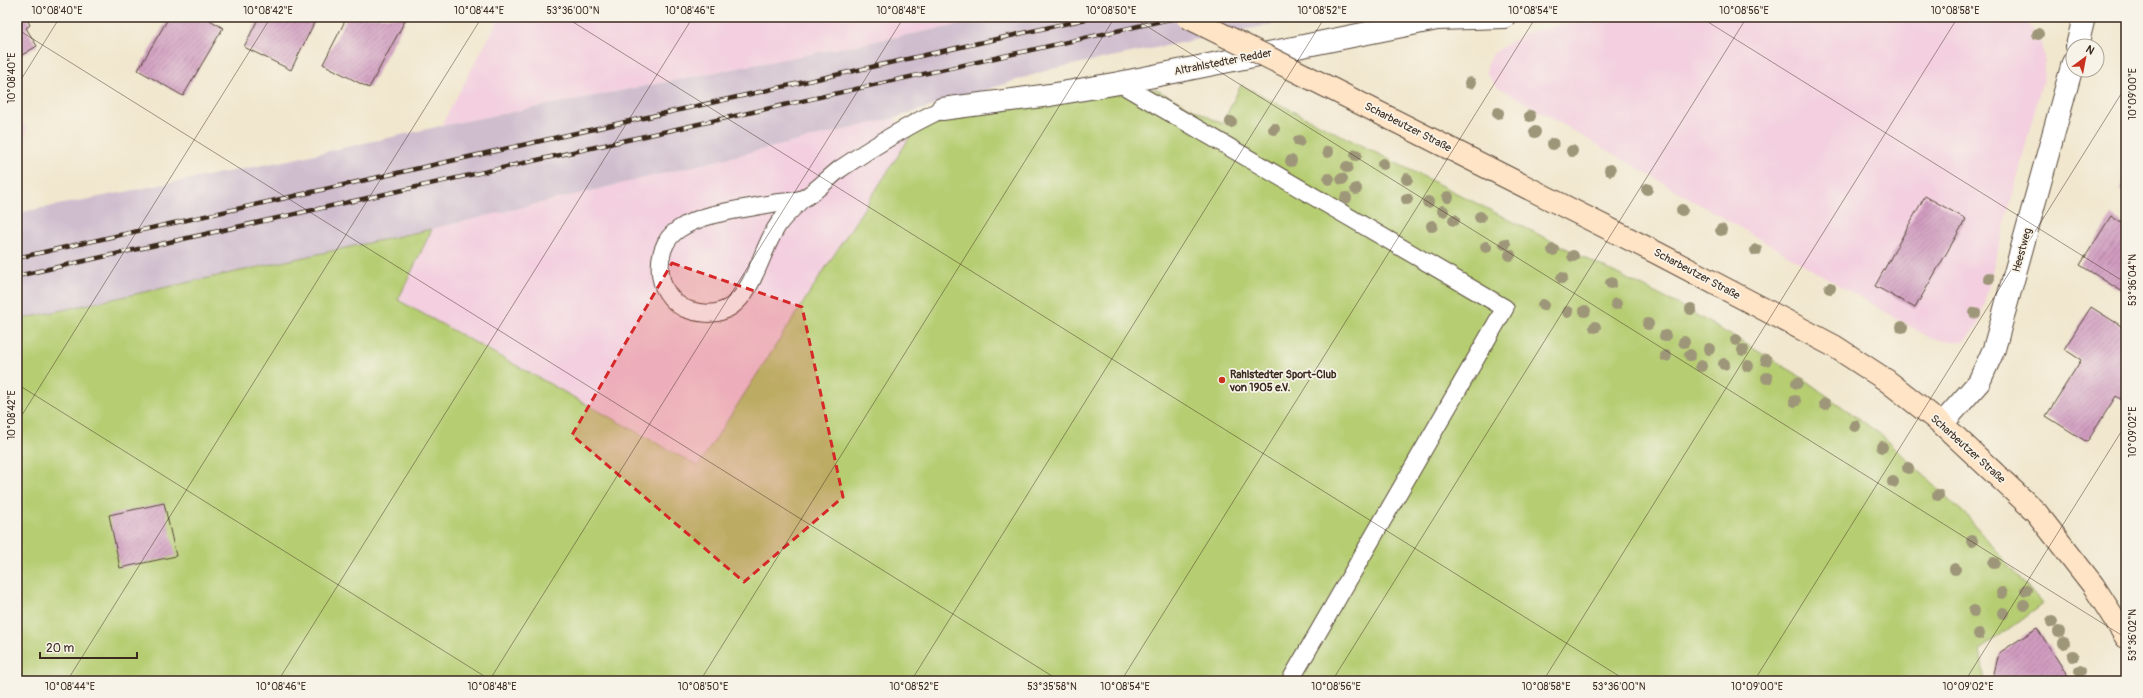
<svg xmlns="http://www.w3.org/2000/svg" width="2143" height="698" viewBox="0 0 2143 698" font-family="Pangolin,sans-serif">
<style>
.built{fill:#f3cfdf}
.railway{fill:#cfbdce}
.green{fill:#b6cd72;stroke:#787c48}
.building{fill:url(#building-hatch)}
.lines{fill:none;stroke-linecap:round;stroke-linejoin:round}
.lane-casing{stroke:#564638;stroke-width:19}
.street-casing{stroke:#564638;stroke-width:24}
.secondary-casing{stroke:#564638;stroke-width:24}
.lane{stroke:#fff;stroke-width:17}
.street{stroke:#fff;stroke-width:22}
.secondary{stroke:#ffe4c6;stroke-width:22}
.rail-casing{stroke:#3b2a1e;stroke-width:4.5}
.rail{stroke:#f7f3e8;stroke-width:3;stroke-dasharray:9;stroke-linecap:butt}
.secondary-bridge-casing{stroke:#564638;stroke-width:24;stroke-linecap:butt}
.secondary-bridge{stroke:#ffe4c6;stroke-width:22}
.tree{fill:#9e9679}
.marked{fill:#d62828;fill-opacity:0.2;stroke:#d62828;stroke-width:3;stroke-dasharray:8 5;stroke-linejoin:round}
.ticks{fill:none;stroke:#3b2a1e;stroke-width:1;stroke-opacity:0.45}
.poi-dot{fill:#c8321e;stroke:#f7f3e8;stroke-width:1.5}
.labels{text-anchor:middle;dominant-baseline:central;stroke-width:3.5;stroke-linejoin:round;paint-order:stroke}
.street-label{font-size:11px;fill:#3b2a1e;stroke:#f7f3e8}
.poi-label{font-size:11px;font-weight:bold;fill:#3b2a1e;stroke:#f7f3e8;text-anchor:start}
.neatline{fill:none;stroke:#3b2a1e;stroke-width:1.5}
.ticks-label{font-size:10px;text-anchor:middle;fill:#3b2a1e}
</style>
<defs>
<pattern id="building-hatch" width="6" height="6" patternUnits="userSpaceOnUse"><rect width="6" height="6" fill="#d09cc0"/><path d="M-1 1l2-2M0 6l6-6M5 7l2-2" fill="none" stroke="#aa7f9b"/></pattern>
</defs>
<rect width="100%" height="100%" fill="#f7f3e8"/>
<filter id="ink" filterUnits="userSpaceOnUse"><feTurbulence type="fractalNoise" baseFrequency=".025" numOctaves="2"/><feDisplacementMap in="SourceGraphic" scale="8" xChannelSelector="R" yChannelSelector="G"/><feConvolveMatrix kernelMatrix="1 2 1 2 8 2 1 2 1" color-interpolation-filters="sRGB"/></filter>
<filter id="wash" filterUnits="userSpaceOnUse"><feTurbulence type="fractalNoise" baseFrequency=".012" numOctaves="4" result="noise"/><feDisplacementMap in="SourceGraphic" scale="16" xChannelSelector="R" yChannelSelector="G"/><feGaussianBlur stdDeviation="0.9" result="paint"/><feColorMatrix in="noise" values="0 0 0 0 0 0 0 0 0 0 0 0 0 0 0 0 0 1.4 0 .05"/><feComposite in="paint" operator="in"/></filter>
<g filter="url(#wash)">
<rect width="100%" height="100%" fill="#f1e7ce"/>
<!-- built -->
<g class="built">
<path d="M 500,17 L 999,17 L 441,126 Z"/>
<path d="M 1592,17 L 2025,17 L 2041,43 L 2045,62 L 2043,79 L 1978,326 L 1963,342 L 1932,339 L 1498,87 L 1487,75 L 1487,63 L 1494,53 L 1525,33 Z"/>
<path d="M 17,114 L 27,130 L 17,160 Z"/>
<path d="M 894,118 L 910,137 L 699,466 L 398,300 L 432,229 Z"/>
</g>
<!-- railway -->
<path class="railway" d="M 999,17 L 1307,17 L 1052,69 L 894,118 L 432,229 L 17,320 L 17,213 L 289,160 L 441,126 Z"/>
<!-- green -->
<path class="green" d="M 1241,85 L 1679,305 L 1795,373 L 1880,434 L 1968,517 L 2042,604 L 1980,650 L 1985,681 L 17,681 L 17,320 L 432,229 L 398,300 L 698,466 L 910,137 L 940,118 L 1155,89 L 1222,124 Z"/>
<g id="blocks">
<!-- building -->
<g class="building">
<path d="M 17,17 L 26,17 L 30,25 L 26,28 L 37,46 L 17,58 Z"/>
<path d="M 169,17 L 205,17 L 223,28 L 183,96 L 138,70 Z"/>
<path d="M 259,17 L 317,17 L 291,70 L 244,47 Z"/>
<path d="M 347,17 L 407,17 L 369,88 L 323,64 Z"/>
<path d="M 2125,173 L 2126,173 L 2126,191 L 2121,190 Z"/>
<path d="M 1925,196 L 1966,219 L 1915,308 L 1875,286 Z"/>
<path d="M 2111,216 L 2126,226 L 2126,294 L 2080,265 Z"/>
<path d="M 2091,307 L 2126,329 L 2126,403 L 2116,396 L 2087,442 L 2046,416 L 2081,360 L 2064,349 Z"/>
<path d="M 164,503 L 176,556 L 120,568 L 109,515 Z"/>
<path d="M 2037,628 L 2071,681 L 2035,681 L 2032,677 L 2026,677 L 2025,681 L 1992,681 L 1999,653 Z"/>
</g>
</g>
</g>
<g filter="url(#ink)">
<use href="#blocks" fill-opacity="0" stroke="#564638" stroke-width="1"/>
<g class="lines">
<defs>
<g id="lane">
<path d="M 1119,83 L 1505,308 L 1290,681"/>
<path d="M 802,199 C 794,208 782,217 776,228 C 754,264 748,329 689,310 C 675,306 663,291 661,277 C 658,259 663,239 679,229 C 704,212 745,209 775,203 C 783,202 794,202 802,199 C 814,194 829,177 840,169 C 872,147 907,126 942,109"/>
</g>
<g id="street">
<path d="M 2077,46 L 2084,17"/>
<path d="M 942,109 L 1050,95 L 1119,83 L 1437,19 L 1504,17"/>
<path d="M 1942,424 L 1979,382 L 1994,349 L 2073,63"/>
</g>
<path id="secondary" d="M 1306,76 L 1657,253 L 1834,346 L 1886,380 L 1942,424 L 2036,512 L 2093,585 L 2126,637"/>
</defs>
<!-- lane casing -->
<use href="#lane" class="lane-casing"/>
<!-- street casing -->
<use href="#street" class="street-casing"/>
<!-- secondary casing -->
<use href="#secondary" class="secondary-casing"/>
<!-- lane -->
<use href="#lane" class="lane"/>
<!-- street -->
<use href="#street" class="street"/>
<!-- secondary -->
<use href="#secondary" class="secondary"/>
<defs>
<g id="rail">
<path d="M 17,258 L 1095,17"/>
<path d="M 17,276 L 1179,17"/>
</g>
</defs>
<!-- rail casing -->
<use href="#rail" class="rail-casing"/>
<!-- rail -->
<use href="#rail" class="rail"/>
<defs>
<path id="secondary-bridge" d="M 1187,17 L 1306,76"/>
</defs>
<!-- secondary-bridge casing -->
<use href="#secondary-bridge" class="secondary-bridge-casing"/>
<!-- secondary-bridge -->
<use href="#secondary-bridge" class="secondary-bridge"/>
</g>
<!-- trees -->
<g class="tree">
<circle cx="2038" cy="34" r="6"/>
<circle cx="1470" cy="83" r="6"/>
<circle cx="1498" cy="113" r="6"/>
<circle cx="1530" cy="116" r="6"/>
<circle cx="1231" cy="122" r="6"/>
<circle cx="1274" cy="129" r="6"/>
<circle cx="1535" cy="132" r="6"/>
<circle cx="1299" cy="141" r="6"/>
<circle cx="1553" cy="144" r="6"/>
<circle cx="1572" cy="151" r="6"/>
<circle cx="1328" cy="152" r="6"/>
<circle cx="1356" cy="155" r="6"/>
<circle cx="1291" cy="161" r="6"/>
<circle cx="1383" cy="164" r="6"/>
<circle cx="1347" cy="167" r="6"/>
<circle cx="1610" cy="170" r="6"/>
<circle cx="1329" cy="179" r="6"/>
<circle cx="1342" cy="179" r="6"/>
<circle cx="1407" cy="179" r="6"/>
<circle cx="1356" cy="189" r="6"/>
<circle cx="1647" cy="189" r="6"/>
<circle cx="1448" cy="197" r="6"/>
<circle cx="1346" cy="198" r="6"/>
<circle cx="1407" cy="199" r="6"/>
<circle cx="1428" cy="202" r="6"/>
<circle cx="1682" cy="210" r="6"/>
<circle cx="1443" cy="211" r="6"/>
<circle cx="1480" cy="217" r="6"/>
<circle cx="1454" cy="220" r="6"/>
<circle cx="1432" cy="226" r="6"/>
<circle cx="1721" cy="230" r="6"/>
<circle cx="1505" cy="244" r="6"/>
<circle cx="1486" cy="247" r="6"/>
<circle cx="1553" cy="250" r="6"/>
<circle cx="1756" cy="250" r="6"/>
<circle cx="1510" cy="255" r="6"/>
<circle cx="1573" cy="256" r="6"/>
<circle cx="1562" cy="278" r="6"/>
<circle cx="1989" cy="278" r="6"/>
<circle cx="1611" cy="283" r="6"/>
<circle cx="1830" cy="288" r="6"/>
<circle cx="1616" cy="304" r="6"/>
<circle cx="1543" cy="305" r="6"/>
<circle cx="1691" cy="309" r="6"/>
<circle cx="1585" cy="311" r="6"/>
<circle cx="1568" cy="312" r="6"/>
<circle cx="1975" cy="313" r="6"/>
<circle cx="1648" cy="324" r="6"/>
<circle cx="1595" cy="327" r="6"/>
<circle cx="1902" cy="327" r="6"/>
<circle cx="1665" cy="336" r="6"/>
<circle cx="1736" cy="340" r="6"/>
<circle cx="1684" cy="342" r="6"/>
<circle cx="1709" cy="349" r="6"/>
<circle cx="1743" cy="350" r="6"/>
<circle cx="1690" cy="355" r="6"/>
<circle cx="1666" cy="356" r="6"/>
<circle cx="1766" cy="360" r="6"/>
<circle cx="1724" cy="364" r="6"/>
<circle cx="1701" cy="366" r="6"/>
<circle cx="1748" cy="366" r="6"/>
<circle cx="1767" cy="378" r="6"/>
<circle cx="1797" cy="383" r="6"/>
<circle cx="1795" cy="401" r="6"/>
<circle cx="1825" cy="404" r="6"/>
<circle cx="1855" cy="426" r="6"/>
<circle cx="1882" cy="447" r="6"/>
<circle cx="1908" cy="468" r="6"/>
<circle cx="1893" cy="482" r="6"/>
<circle cx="1938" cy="495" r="6"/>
<circle cx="1972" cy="541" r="6"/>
<circle cx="1994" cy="563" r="6"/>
<circle cx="1955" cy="569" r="6"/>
<circle cx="2026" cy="590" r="6"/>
<circle cx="2002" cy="593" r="6"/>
<circle cx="2024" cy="605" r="6"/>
<circle cx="1974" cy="611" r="6"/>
<circle cx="2003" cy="613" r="6"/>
<circle cx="2052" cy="622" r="6"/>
<circle cx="2059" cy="632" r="6"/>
<circle cx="1979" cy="634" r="6"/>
<circle cx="2064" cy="643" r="6"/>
<circle cx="2073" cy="656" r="6"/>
<circle cx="2080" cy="671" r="6"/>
</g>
</g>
<!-- marked area -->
<path class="marked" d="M 672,263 L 802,307 L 843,497 L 744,582 L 572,435 Z"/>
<!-- ticks -->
<path class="ticks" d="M 565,17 L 1627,681M 1132,17 L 2126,638M 1700,17 L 2126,283M 17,29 L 1060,681M 17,86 L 60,17M 17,384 L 492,681M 17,423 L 271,17M 67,681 L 482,17M 278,681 L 693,17M 489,681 L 904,17M 700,681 L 1115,17M 911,681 L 1325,17M 1121,681 L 1536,17M 1332,681 L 1747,17M 1543,681 L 1958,17M 1754,681 L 2126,86M 1965,681 L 2126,424"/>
<!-- markers -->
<circle class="poi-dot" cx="1222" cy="380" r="4"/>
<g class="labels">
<!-- street labels -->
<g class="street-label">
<text transform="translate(1223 62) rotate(-11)">Altrahlstedter Redder</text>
<text transform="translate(1408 127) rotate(27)">Scharbeutzer Straße</text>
<text transform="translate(2022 250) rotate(-74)">Heestweg</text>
<text transform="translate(1697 274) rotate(28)">Scharbeutzer Straße</text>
<text transform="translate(1968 449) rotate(42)">Scharbeutzer Straße</text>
</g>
<!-- poi labels -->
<g class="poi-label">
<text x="1230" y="374">Rahlstedter Sport-Club<tspan x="1230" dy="13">von 1905 e.V.</tspan></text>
</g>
</g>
<!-- margin -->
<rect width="2143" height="698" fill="none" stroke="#f7f3e8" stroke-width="44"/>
<!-- north arrow -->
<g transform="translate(2085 58) rotate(32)"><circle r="19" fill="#f7f3e8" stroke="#aca397"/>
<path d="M0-3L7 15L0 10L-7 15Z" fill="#c8321e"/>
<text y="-6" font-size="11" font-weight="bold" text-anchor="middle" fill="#3b2a1e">N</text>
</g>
<!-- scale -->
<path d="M40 652v6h97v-6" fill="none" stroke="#3b2a1e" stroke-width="2"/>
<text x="46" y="652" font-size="12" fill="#3b2a1e" stroke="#f7f3e8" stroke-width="3" paint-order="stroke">20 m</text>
<rect x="22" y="22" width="2099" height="654" class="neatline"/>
<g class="ticks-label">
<text x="57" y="14">10°08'40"E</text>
<text x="268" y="14">10°08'42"E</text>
<text x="479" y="14">10°08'44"E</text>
<text x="573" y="14">53°36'00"N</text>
<text x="690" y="14">10°08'46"E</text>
<text x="901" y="14">10°08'48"E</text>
<text x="1111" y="14">10°08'50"E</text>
<text x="1322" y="14">10°08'52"E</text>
<text x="1533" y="14">10°08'54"E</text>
<text x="1744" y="14">10°08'56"E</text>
<text x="1955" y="14">10°08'58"E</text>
<text transform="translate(11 78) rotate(-90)" y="4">10°08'40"E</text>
<text transform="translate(2132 94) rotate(-90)" y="4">10°09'00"E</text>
<text transform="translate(2132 280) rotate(-90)" y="4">53°36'04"N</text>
<text transform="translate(11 415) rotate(-90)" y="4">10°08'42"E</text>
<text transform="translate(2132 432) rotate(-90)" y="4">10°09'02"E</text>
<text transform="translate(2132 635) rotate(-90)" y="4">53°36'02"N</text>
<text x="70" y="690">10°08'44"E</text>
<text x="281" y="690">10°08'46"E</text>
<text x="492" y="690">10°08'48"E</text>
<text x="703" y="690">10°08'50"E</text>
<text x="914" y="690">10°08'52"E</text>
<text x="1052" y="690">53°35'58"N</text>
<text x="1125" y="690">10°08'54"E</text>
<text x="1336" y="690">10°08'56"E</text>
<text x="1546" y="690">10°08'58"E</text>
<text x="1619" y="690">53°36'00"N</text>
<text x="1757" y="690">10°09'00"E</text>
<text x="1968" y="690">10°09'02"E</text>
</g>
</svg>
